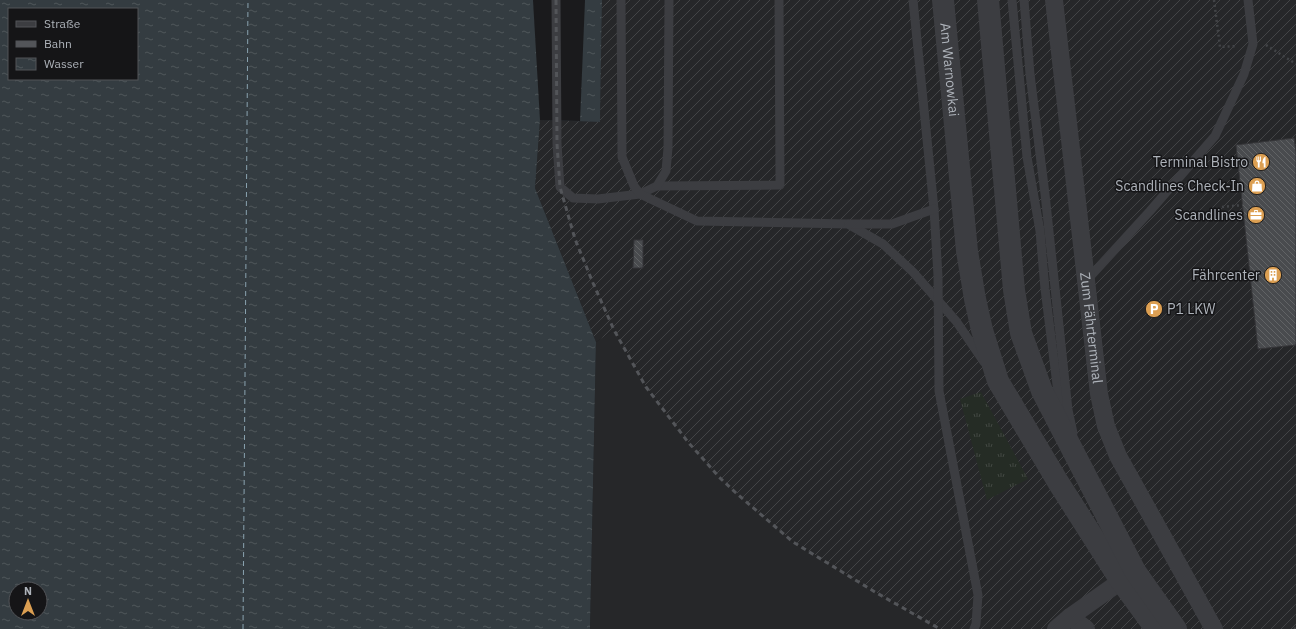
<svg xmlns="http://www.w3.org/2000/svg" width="1296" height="629" viewBox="0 0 1296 629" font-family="'IBM Plex Sans',sans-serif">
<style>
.built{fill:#262729}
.industrial{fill:url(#industrial-furrows)}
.grass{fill:url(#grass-tufts)}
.water{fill:url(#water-ripples);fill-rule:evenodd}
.pier{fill:#1a1a1c}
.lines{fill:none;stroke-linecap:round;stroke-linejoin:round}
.ferry{stroke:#8aa3b0;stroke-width:1;stroke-dasharray:5 4;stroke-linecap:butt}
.building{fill:url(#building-back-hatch);stroke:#353538}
.path{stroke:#424447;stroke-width:2.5;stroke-dasharray:2 3;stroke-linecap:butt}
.service{stroke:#3c3d41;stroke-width:9}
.minor{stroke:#3c3d41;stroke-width:18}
.tertiary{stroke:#3c3d41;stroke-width:22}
.rail{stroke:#535559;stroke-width:3;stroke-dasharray:5 4;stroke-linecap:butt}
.labels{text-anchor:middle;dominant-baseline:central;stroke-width:3;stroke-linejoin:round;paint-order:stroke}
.street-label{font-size:14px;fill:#aeb3ba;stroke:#151517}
.poi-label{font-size:14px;fill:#aeb3ba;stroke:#151517;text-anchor:end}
</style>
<defs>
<pattern id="industrial-furrows" width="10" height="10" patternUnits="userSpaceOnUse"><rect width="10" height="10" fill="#262729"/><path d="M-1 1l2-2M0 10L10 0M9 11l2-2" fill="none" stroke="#434446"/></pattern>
<pattern id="grass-tufts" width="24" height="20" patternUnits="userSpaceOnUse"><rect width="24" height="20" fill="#252c25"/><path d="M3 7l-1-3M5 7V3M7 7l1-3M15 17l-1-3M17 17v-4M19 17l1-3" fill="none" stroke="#424843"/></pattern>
<pattern id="water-ripples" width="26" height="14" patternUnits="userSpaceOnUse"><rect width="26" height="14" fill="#343c41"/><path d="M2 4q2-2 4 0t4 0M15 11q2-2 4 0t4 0" fill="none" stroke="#4f565a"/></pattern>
<pattern id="building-back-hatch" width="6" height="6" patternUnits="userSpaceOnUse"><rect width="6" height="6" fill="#494b4e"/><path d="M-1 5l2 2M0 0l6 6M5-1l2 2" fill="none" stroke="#616365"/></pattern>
</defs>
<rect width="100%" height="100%" fill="#1a1a1c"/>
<!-- built -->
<path class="built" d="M 614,330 L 646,387 L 688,442 L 793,542 L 875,592 L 940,629 L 590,629 L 596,342 Z"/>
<!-- industrial -->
<path class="industrial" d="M 602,0 L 1296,0 L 1296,629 L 940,629 L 875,592 L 793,542 L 756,511 L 719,477 L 688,442 L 646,387 L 614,330 L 596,342 L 535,188 L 540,120 L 600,122 Z"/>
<!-- grass -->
<path class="grass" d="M 981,392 L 1028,479 L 987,500 L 960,399 Z"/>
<!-- water -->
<path class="water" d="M 0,0 L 602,0 L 600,122 L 540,120 L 535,188 L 596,342 L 590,629 L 0,629 ZM 9,9 L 137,9 L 137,79 L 9,79 ZM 16,589 L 40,589 L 40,613 L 16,613 Z"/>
<!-- pier -->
<path class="pier" d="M 533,0 L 585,0 L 580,121 L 540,120 Z"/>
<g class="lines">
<!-- ferry -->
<path class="ferry" d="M 243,629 L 248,0"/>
</g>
<!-- building -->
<g class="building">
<path d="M 1294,138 L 1296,152 L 1296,345 L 1258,349 L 1236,145 Z"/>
<path d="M 634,240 L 643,240 L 643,268 L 633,268 Z"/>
</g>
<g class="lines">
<!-- path -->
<g class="path">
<path d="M 1214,0 L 1220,47 L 1237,46"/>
<path d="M 1266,45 L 1296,64"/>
<path d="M 1222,207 L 1243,205"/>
<path d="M 1294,629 L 1296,628"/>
</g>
<!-- service -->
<g class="service">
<path d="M 556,0 L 557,144 L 560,187 L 573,198 L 598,199 L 640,194 L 657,186 L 780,185 L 779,0"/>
<path d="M 621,0 L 622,157 L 634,186 L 640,194 L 697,221 L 848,224 L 883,244 L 913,272 L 956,321 L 984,362"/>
<path d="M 913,0 L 934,209 L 938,276 L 939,391 L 978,595 L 976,624 L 974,629"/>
<path d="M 1012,0 L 1027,157 L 1040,231 L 1045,289 L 1060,409"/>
<path d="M 1024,0 L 1030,74 L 1045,194 L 1068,410 L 1073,433"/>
<path d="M 657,186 L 666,171 L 668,148 L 669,0"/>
<path d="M 849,224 L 892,224 L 934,209"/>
<path d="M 1087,280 L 1150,211 L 1215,136 L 1244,74 L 1253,44 L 1248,0"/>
</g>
<!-- minor -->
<g class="minor">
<path id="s1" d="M 1054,0 L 1099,394 L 1106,426 L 1118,456 L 1214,629"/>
<path d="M 1070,617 L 1086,629"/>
<path d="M 1056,629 L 1070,617 L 1131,574"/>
</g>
<!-- tertiary -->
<g class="tertiary">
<path id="s2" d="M 943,0 L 967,251 L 975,299 L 982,330 L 998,381 L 1058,482 L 1121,581 L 1156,629"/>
<path d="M 988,0 L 1014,290 L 1021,333 L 1042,391 L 1135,571 L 1176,629"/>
</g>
<!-- rail -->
<path class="rail" d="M 556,0 L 557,144 L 560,187 L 575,239 L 593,283 L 614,330 L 646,387 L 688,442 L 719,477 L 736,493 L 793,542 L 875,592 L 940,629"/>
</g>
<!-- icons -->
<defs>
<symbol id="restaurant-disc" viewBox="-11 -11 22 22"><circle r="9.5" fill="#dc9f52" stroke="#151517"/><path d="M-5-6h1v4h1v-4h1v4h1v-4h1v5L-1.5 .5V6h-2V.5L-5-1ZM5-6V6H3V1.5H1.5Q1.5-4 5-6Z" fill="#fff"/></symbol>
<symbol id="shop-disc" viewBox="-11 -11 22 22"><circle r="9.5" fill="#dc9f52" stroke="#151517"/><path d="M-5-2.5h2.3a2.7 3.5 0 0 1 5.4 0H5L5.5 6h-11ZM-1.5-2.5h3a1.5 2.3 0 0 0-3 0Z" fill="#fff"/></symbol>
<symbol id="office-disc" viewBox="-11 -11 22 22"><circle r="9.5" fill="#dc9f52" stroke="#151517"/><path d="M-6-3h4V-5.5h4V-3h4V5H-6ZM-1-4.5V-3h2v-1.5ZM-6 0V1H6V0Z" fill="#fff"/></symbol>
<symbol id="building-disc" viewBox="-11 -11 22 22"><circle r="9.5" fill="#dc9f52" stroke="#151517"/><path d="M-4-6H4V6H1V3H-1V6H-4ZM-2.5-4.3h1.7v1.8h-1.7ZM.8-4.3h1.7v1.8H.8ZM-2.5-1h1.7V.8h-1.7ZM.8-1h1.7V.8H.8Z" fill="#fff"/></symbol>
<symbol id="parking-disc" viewBox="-11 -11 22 22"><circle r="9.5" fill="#dc9f52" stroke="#151517"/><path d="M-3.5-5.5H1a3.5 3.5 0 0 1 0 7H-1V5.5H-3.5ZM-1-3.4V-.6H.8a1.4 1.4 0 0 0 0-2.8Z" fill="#fff"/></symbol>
</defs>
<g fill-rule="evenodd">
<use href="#restaurant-disc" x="1251" y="152" width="20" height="20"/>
<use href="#shop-disc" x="1247" y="176" width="20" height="20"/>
<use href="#office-disc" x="1246" y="205" width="20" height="20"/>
<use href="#building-disc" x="1263" y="265" width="20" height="20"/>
<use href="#parking-disc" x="1144" y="299" width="20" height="20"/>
</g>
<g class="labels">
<!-- street labels -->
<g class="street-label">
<text stroke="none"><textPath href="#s2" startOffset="70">Am Warnowkai</textPath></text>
<text stroke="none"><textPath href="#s1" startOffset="330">Zum Fährterminal</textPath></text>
</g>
<!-- poi labels -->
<g class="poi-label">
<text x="1248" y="162">Terminal Bistro</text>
<text x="1244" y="186">Scandlines Check-In</text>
<text x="1243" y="215">Scandlines</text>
<text x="1260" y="275">Fährcenter</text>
<text x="1167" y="309" text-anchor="start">P1 LKW</text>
</g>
</g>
<!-- legend -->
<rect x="8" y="8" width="130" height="72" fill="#151517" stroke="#525458"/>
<rect x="16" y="21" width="20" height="6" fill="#3c3d41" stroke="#525458"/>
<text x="44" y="28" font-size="12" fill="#aeb3ba">Straße</text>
<rect x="16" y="41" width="20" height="6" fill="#535559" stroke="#525458"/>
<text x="44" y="48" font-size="12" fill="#aeb3ba">Bahn</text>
<rect x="16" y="58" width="20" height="12" fill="url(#water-ripples)" stroke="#525458"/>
<text x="44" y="68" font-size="12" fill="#aeb3ba">Wasser</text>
<!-- north arrow -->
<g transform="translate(28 601)"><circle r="19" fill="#151517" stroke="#525458"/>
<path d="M0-3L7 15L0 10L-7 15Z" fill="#dc9f52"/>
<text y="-6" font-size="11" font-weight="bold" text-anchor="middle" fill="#aeb3ba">N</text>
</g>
</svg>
